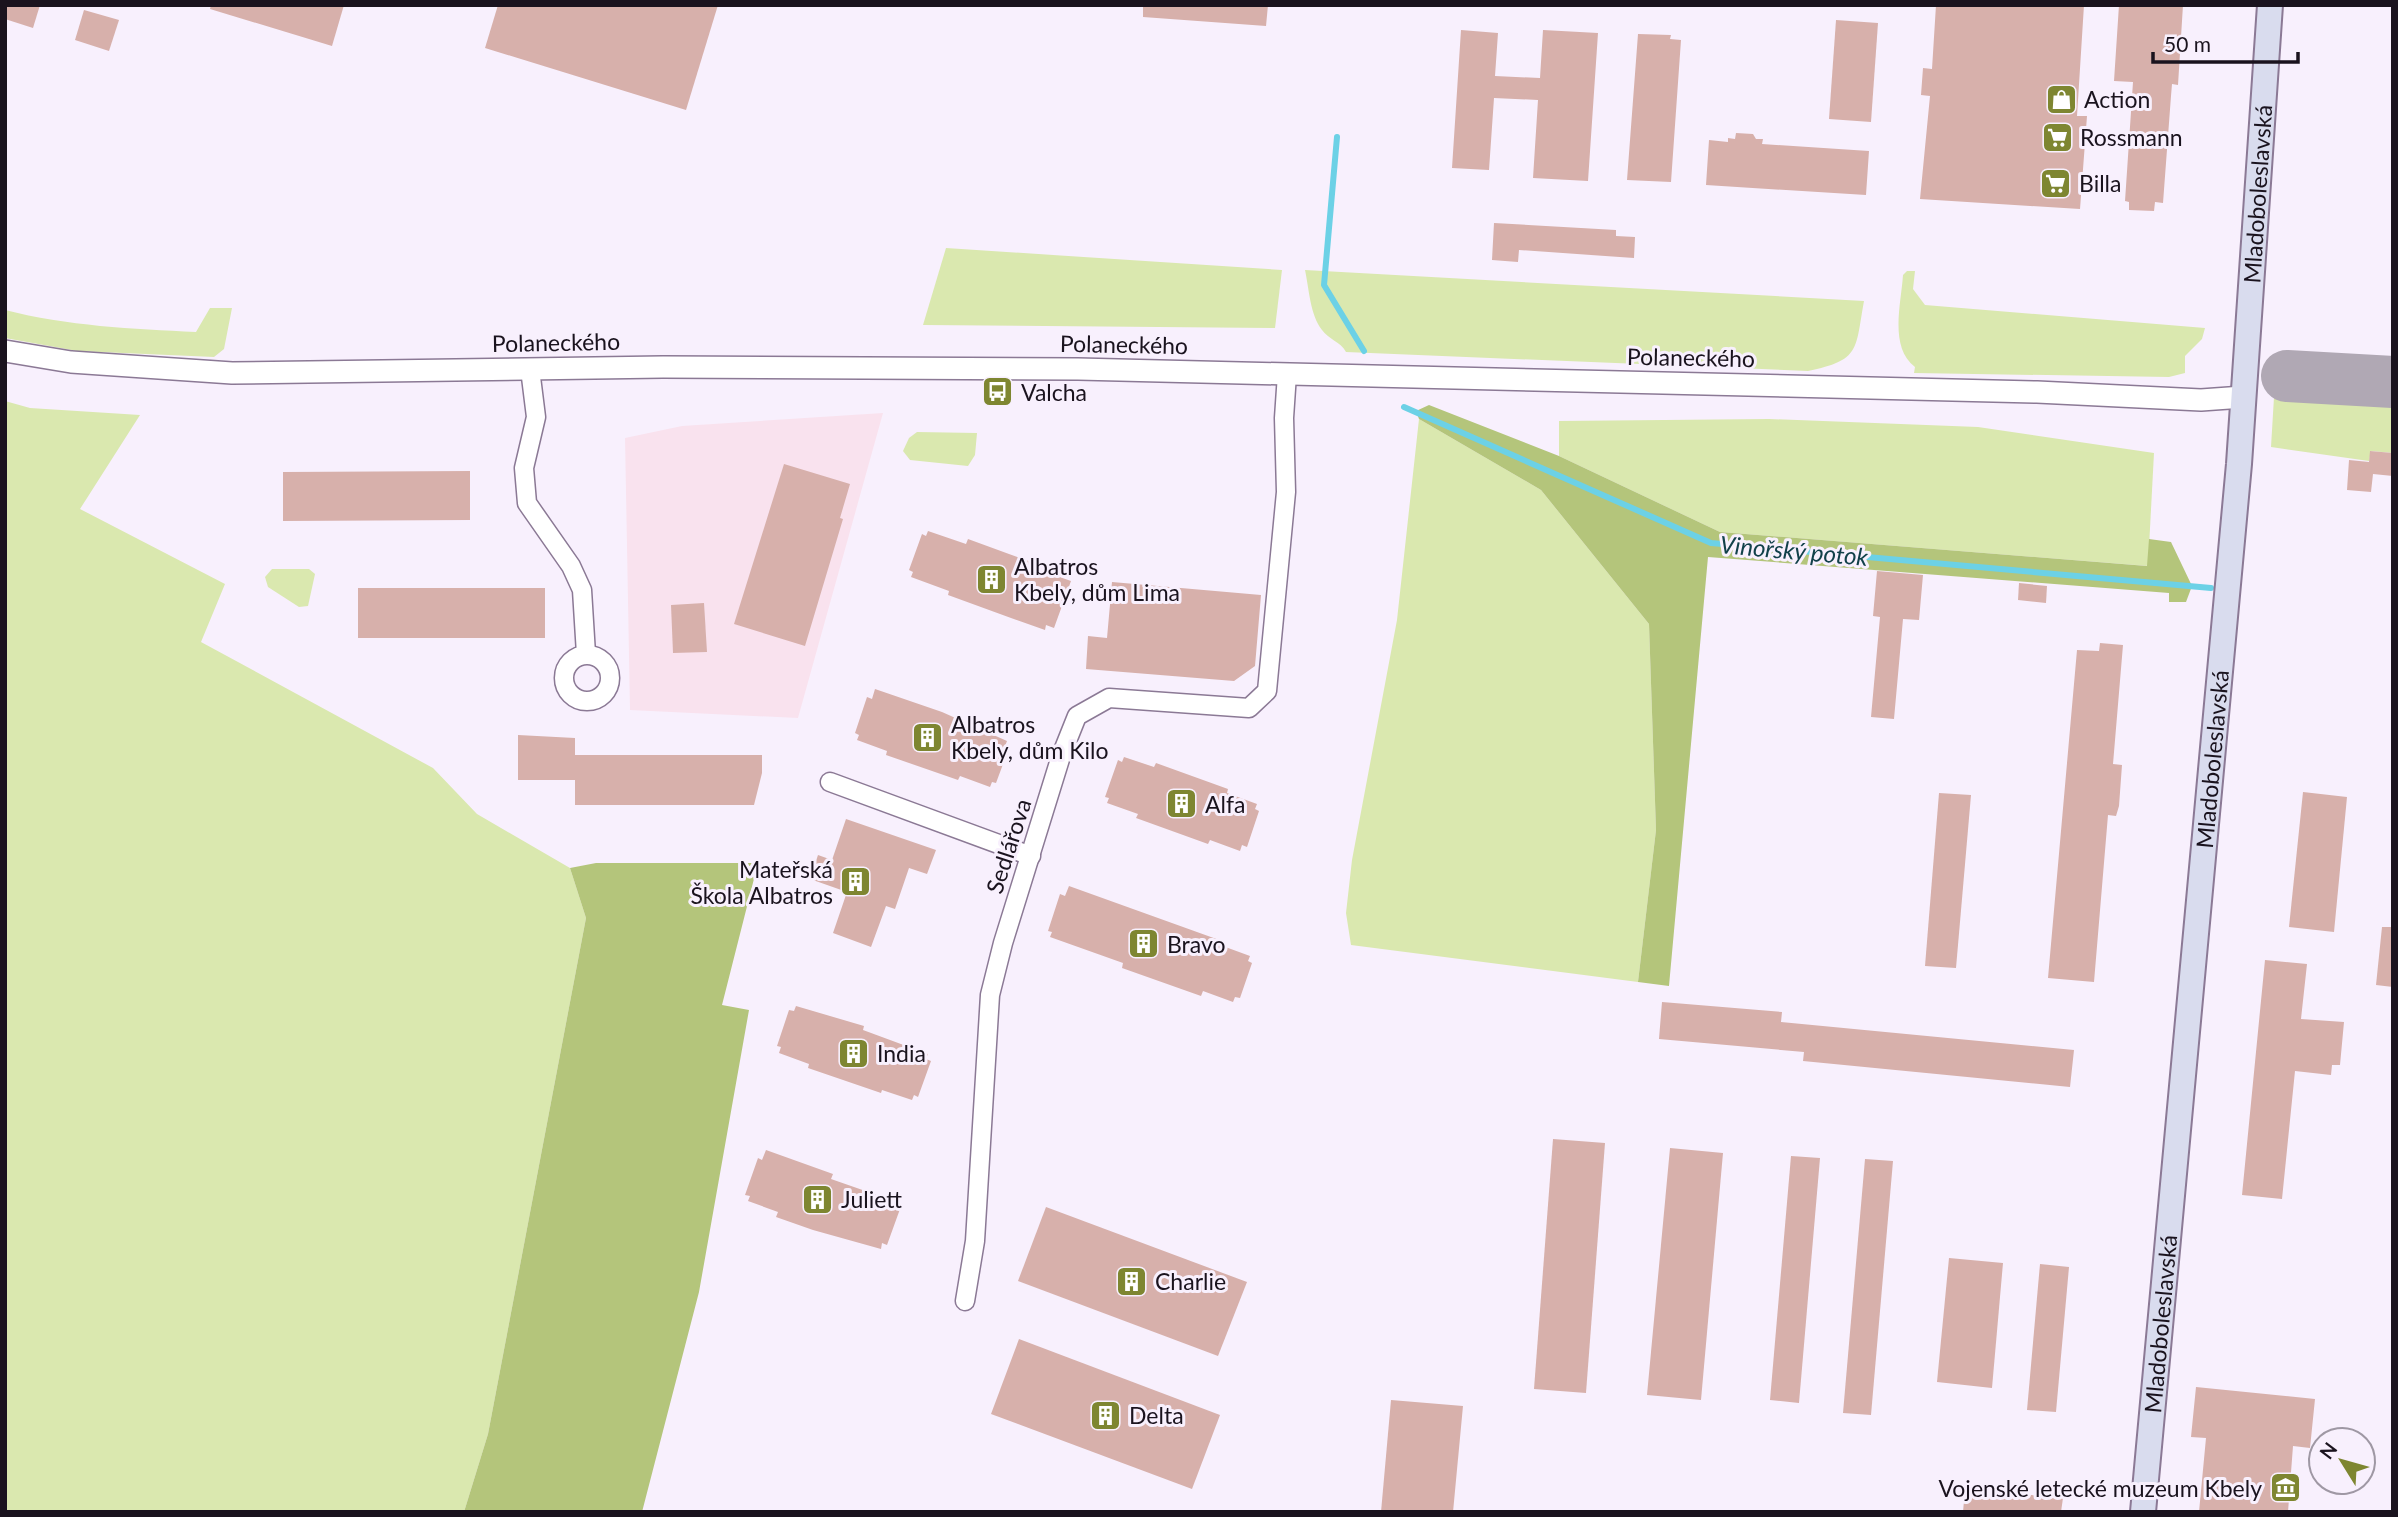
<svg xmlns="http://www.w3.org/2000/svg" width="2398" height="1517" viewBox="0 0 2398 1517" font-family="Lato,sans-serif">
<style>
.commercial{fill:#f9e2ee}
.green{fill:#dae8af}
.forest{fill:#b4c57b}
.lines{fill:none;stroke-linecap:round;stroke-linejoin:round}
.stream{stroke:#6cd1e6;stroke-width:6}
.taxiway{stroke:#b0a8b4;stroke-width:52}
.building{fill:#d7b0ab}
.minor-casing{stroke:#8b7995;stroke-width:21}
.tertiary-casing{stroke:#8b7995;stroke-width:24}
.secondary-casing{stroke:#8b7995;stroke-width:28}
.minor{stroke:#fff;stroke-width:18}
.tertiary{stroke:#fff;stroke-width:21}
.secondary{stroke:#d9dcee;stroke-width:24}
.labels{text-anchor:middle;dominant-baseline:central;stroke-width:6;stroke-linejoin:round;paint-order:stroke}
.poi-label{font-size:23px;fill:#1a131e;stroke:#f8f0fd;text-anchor:start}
.street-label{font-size:23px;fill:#1a131e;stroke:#f8f0fd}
.water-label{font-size:24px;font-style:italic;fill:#12414a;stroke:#f8f0fd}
</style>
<rect width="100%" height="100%" fill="#f8f0fd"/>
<!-- commercial -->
<path class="commercial" d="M 883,413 L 798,718 L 630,710 L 625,438 L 682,426 Z"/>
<!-- green -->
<g class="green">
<path d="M 946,248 L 1282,270 L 1275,328 L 923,325 Z"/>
<path d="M 1305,270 L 1864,301 C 1855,350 1861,360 1808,371 L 1346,352 C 1341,342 1328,339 1322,330 C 1310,315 1309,288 1305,270 Z"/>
<path d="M 1907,271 L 1915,271 L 1913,289 L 1925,305 L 2205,328 L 2202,339 L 2185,356 L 2185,373 L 2169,377 L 1914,373 L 1915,367 C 1889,347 1901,305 1903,275 Z"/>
<path d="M 210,308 L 232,308 L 224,349 L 214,357 L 77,351 L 5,338 L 5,310 C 67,326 133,329 196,332 Z"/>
<path d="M 2286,393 L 2393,399 L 2393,453 L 2371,451 L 2369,461 L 2271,447 L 2274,397 L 2285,398 Z"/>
<path d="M 5,401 L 30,408 L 140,415 L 80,509 L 225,584 L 201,642 L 433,768 L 477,814 L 570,868 L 586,918 L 488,1434 L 464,1512 L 5,1512 Z"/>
<path d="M 1419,419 L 1541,490 L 1649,624 L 1656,830 L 1638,982 L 1351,945 L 1346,913 L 1352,860 L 1397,620 Z"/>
<path d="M 1769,419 L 1978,427 L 2154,453 L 2148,566 L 1720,532 L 1559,456 L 1559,421 Z"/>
<path d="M 917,432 L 977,433 L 975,455 L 968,466 L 910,460 L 903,451 L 909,438 Z"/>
<path d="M 272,569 L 309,569 L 315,574 L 308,606 L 299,607 L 268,587 L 265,577 Z"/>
</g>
<!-- forest -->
<g class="forest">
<path d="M 1429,405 L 1559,456 L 1720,532 L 2147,566 L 2149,539 L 2171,542 L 2192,586 L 2186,602 L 2169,602 L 2169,593 L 1708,557 L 1669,986 L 1638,982 L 1656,830 L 1649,624 L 1541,490 L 1419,419 L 1416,411 Z"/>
<path d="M 596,863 L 758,863 L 722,1005 L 749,1010 L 699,1292 L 642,1512 L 464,1512 L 488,1434 L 586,918 L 570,868 Z"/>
</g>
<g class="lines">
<!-- stream -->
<g class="stream">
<path d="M 1337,137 L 1324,285 L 1364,351"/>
<path d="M 1404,407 L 1711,543 L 2211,588"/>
</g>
<!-- taxiway -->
<path class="taxiway" d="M 2287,376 L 2393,382"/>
</g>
<!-- building -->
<g class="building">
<path d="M 5,5 L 40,5 L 33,28 L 5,19 Z"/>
<path d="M 211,5 L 344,5 L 332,46 L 210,9 Z"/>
<path d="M 498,5 L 718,5 L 686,110 L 485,48 Z"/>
<path d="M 1143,5 L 1268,5 L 1266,26 L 1143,17 Z"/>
<path d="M 1936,5 L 2084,5 L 2077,116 L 2087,116 L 2080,209 L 1920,199 L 1930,96 L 1921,95 L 1923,68 L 1932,69 Z"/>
<path d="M 2119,5 L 2183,5 L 2178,85 L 2172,84 L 2171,96 L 2163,203 L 2155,202 L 2154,211 L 2129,210 L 2129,202 L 2125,201 L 2133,82 L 2114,81 Z"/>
<path d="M 84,10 L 119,20 L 109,51 L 75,40 Z"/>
<path d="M 1836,20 L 1878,23 L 1871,122 L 1829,119 Z"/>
<path d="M 1461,30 L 1498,33 L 1495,76 L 1540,78 L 1543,30 L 1598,33 L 1588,181 L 1533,178 L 1538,100 L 1494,98 L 1489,170 L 1452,168 Z"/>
<path d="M 1638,34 L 1671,35 L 1670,39 L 1681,40 L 1671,182 L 1627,180 Z"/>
<path d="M 1736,133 L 1753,134 L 1756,139 L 1763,139 L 1762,144 L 1869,151 L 1866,195 L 1706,185 L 1709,140 L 1728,142 L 1728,138 L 1735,139 Z"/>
<path d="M 1494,223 L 1616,230 L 1616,236 L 1635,237 L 1634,258 L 1519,250 L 1518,262 L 1492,260 Z"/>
<path d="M 2370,451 L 2393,453 L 2393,476 L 2373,474 L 2371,492 L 2347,490 L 2349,460 L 2369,462 Z"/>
<path d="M 784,464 L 850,484 L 840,518 L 843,519 L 805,646 L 734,624 Z"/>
<path d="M 470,471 L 470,520 L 283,521 L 283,472 Z"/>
<path d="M 928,531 L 966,544 L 968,539 L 1009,554 L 1053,570 L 1051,574 L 1071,581 L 1054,628 L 1046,625 L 1045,630 L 1011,618 L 948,595 L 949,591 L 911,577 L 913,572 L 909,570 L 922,534 L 926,536 Z"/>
<path d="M 1877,571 L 1923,575 L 1919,620 L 1903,619 L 1894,719 L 1871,717 L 1880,617 L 1873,616 Z"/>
<path d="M 1112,582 L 1261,595 L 1255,666 L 1234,681 L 1086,669 L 1088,636 L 1107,638 Z"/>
<path d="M 2019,583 L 2047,586 L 2046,603 L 2018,600 Z"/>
<rect x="358" y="588" width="187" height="50"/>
<path d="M 704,603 L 707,652 L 673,653 L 671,605 Z"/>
<path d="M 2100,643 L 2123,645 L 2113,764 L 2122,765 L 2119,806 L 2116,816 L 2108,815 L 2094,982 L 2048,978 L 2077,650 L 2099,651 Z"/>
<path d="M 875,689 L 942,712 L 1007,741 L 1005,746 L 1009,748 L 996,783 L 992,782 L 990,787 L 960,776 L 958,780 L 886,755 L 887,751 L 857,740 L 859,735 L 855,733 L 867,697 L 872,699 Z"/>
<path d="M 518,735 L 575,738 L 575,755 L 762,755 L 762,773 L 754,805 L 575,805 L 575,780 L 518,780 Z"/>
<path d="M 1124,757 L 1154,767 L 1156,763 L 1228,789 L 1227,793 L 1257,804 L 1255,809 L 1259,811 L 1247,847 L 1242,845 L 1240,851 L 1210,840 L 1208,844 L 1136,818 L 1138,814 L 1107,803 L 1109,798 L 1105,797 L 1118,760 L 1122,762 Z"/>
<path d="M 2303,792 L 2347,797 L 2334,932 L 2289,927 Z"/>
<path d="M 1939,793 L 1971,795 L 1956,968 L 1925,966 Z"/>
<path d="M 846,819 L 936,850 L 927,874 L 909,868 L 895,909 L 886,906 L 871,947 L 833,933 L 847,892 L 810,879 L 818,855 L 832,860 Z"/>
<path d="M 1069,886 L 1222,941 L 1220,945 L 1250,956 L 1248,961 L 1252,963 L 1240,998 L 1235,997 L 1233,1002 L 1203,991 L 1201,996 L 1122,968 L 1123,963 L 1050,937 L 1052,932 L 1048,931 L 1060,894 L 1065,896 Z"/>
<path d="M 2382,927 L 2393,927 L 2393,987 L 2376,985 Z"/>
<path d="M 2265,960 L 2307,964 L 2301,1019 L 2344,1022 L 2340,1065 L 2332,1065 L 2331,1075 L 2295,1071 L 2282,1199 L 2242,1195 Z"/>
<path d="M 1662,1002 L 1782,1012 L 1781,1022 L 2074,1050 L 2070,1087 L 1803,1061 L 1804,1052 L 1659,1039 Z"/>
<path d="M 796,1006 L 864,1026 L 863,1030 L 928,1054 L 926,1059 L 931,1061 L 918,1097 L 914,1095 L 912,1100 L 882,1090 L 881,1093 L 808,1068 L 809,1064 L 779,1053 L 781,1047 L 777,1046 L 789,1010 L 794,1011 Z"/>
<path d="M 1553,1139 L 1605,1143 L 1586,1393 L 1534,1389 Z"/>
<path d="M 1670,1148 L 1723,1153 L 1701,1400 L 1647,1395 Z"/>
<path d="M 766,1150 L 833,1174 L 831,1179 L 897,1202 L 895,1208 L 900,1209 L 887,1245 L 882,1243 L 881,1249 L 813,1230 L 776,1217 L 778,1212 L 748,1201 L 750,1196 L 745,1195 L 758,1158 L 762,1160 Z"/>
<path d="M 1791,1156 L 1820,1158 L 1799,1403 L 1770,1400 Z"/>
<path d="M 1865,1159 L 1893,1161 L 1871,1415 L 1843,1413 Z"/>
<path d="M 1046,1207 L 1247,1282 L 1218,1356 L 1018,1281 Z"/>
<path d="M 1949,1258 L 2003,1263 L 1992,1388 L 1937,1382 Z"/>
<path d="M 2040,1264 L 2069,1267 L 2056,1412 L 2027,1410 Z"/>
<path d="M 1019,1339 L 1220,1415 L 1192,1489 L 991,1414 Z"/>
<path d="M 2196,1387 L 2315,1399 L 2310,1448 L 2293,1446 L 2288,1512 L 2199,1512 L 2206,1438 L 2191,1437 Z"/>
<path d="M 1391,1400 L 1463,1406 L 1453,1512 L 1381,1512 Z"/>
<path d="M 1965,1489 L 2063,1498 L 2061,1512 L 1963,1512 Z"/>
</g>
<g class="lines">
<defs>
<g id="minor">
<path d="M 530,369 L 536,417 L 524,468 L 527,503 L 571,566 L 582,590 L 586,654"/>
<circle cx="587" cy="678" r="23"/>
<path d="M 830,782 L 1031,856"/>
<path d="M 965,1301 L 975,1241 L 990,995 L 1003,943 L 1061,756 L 1077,716 L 1109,698 L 1249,708 L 1267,691 L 1286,492 L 1284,418 L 1287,374"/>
</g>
<path id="tertiary" d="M 5,351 L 71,362 L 232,373 L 663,367 L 1078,369 L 2037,392 L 2201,400 L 2243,397"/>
<g id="secondary">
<path id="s1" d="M 2143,1512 L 2239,464 L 2270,5"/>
</g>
</defs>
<!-- minor casing -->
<use href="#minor" class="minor-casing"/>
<!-- tertiary casing -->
<use href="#tertiary" class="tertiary-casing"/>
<!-- secondary casing -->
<use href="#secondary" class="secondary-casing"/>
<!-- minor -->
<use href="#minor" class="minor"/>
<!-- tertiary -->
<use href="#tertiary" class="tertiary"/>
<!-- secondary -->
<use href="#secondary" class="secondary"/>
</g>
<!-- icons -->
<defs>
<symbol id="shop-square" viewBox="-11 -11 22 22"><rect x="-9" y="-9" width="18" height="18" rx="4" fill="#7e8631" stroke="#f8f0fd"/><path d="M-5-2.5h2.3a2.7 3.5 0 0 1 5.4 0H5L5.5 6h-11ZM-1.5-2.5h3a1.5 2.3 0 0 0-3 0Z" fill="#fff"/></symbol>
<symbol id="supermarket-square" viewBox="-11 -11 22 22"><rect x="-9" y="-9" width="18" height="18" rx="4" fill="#7e8631" stroke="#f8f0fd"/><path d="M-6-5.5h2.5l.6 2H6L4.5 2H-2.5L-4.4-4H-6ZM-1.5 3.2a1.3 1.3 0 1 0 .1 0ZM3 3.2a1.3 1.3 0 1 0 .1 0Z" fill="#fff"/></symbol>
<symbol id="bus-square" viewBox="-11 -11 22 22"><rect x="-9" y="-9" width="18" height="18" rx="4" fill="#7e8631" stroke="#f8f0fd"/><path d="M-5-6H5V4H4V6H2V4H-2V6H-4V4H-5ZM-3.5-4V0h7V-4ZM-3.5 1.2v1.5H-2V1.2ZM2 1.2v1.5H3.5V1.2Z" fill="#fff"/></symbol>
<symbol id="building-square" viewBox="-11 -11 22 22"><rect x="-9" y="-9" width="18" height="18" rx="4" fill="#7e8631" stroke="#f8f0fd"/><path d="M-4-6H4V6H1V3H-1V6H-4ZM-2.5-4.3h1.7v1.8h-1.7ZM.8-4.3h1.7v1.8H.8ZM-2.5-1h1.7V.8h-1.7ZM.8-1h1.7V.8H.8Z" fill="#fff"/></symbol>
<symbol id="museum-square" viewBox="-11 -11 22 22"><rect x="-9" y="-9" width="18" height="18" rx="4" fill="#7e8631" stroke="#f8f0fd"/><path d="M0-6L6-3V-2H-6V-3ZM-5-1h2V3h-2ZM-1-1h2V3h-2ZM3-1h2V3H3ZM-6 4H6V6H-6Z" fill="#fff"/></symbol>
</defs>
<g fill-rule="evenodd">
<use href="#shop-square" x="2044" y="82" width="35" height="35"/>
<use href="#supermarket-square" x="2040" y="120" width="35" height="35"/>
<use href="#supermarket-square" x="2038" y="166" width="35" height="35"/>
<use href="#bus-square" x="980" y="374" width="35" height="35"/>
<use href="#building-square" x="974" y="562" width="35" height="35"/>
<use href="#building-square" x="910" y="720" width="35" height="35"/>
<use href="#building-square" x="1164" y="786" width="35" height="35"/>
<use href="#building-square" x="838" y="864" width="35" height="35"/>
<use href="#building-square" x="1126" y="926" width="35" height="35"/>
<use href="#building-square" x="836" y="1036" width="35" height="35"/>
<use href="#building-square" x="800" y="1182" width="35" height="35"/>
<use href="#building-square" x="1114" y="1264" width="35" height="35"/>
<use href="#building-square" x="1088" y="1398" width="35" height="35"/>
<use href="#museum-square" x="2268" y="1470" width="35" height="35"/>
</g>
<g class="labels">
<!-- poi labels -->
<g class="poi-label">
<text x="2084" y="99">Action</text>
<text x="2080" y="137">Rossmann</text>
<text x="2079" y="183">Billa</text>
<text x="1021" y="392">Valcha</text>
<text x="1014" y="566">Albatros<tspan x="1014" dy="26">Kbely, dům Lima</tspan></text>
<text x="951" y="724">Albatros<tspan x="951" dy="26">Kbely, dům Kilo</tspan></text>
<text x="1205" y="804">Alfa</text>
<text x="833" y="869" text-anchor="end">Mateřská<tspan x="833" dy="26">Škola Albatros</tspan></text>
<text x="1167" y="944">Bravo</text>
<text x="877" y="1053">India</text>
<text x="841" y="1199">Juliett</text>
<text x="1155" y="1281">Charlie</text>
<text x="1129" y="1415">Delta</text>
<text x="2262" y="1488" text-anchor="end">Vojenské letecké muzeum Kbely</text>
</g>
<!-- street labels -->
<g class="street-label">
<text stroke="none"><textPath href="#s1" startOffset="1323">Mladoboleslavská</textPath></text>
<text transform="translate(556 342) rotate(-1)">Polaneckého</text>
<text transform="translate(1124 344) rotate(1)">Polaneckého</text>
<text transform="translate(1691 357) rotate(1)">Polaneckého</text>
<text stroke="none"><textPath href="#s1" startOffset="756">Mladoboleslavská</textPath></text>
<text transform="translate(1008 846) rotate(-72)">Sedlářova</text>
<text stroke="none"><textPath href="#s1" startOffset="189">Mladoboleslavská</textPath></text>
</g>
<!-- water labels -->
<g class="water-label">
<text transform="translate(1794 550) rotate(5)">Vinořský potok</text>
</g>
</g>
<!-- border -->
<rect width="2398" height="1517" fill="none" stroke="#1a131e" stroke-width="14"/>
<!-- north arrow -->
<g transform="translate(2342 1461) rotate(307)"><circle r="33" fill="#f8f0fd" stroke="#9f98a4" stroke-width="2"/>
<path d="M0-5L12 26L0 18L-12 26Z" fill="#7e8631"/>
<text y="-10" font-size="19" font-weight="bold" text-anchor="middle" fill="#1a131e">N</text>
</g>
<!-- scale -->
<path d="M2153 52v10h145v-10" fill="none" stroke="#1a131e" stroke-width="3.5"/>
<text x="2164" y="52" font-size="21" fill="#1a131e" stroke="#f8f0fd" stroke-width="5" paint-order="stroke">50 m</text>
</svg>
